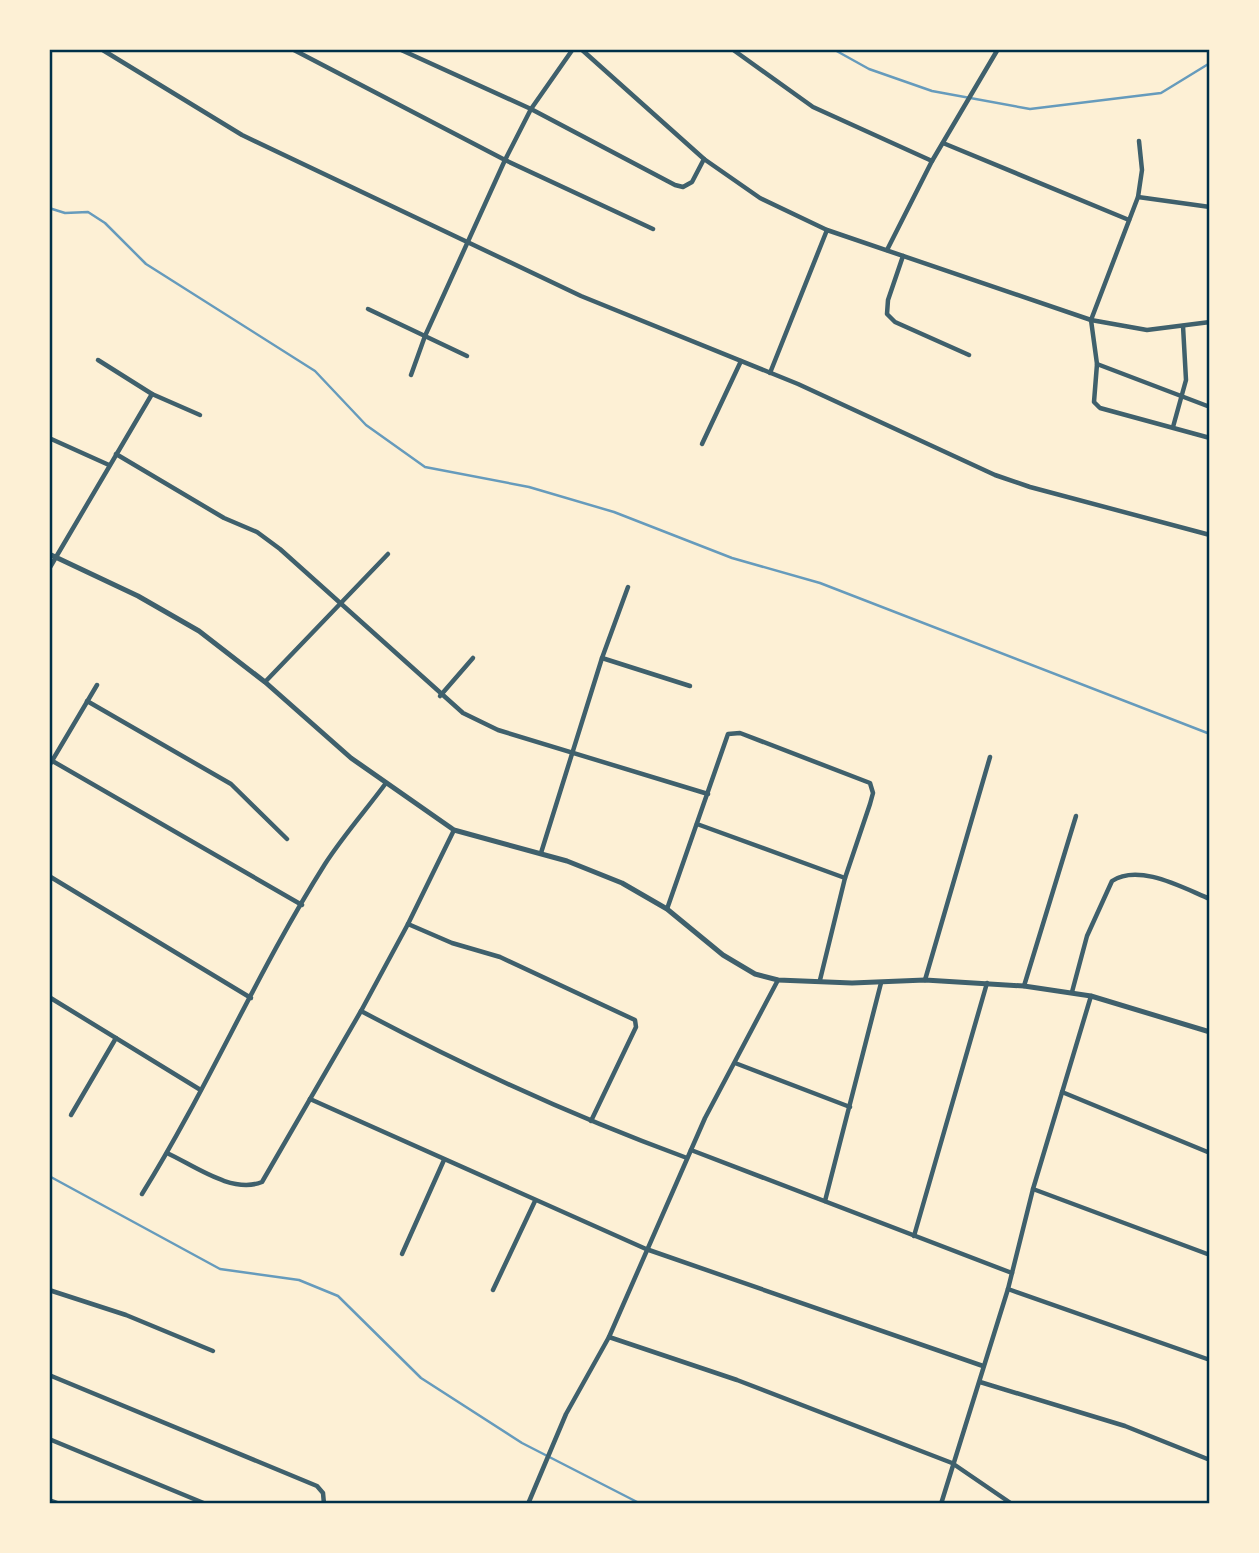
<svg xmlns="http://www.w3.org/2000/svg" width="1259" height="1553" viewBox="0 0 1259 1553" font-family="'Exo 2',sans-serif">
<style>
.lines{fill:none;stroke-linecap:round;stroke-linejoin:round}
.stream{stroke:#669bbc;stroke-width:2.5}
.minor{stroke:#3f606c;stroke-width:4.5}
.tertiary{stroke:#3f606c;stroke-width:5}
.neatline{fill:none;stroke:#003049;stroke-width:2.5}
</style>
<rect width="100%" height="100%" fill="#fdf0d5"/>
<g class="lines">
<!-- stream -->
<g class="stream">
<path d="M 833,49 L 869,69 L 932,91 L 1030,109 L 1161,93 L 1210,63"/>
<path d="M 49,208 L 65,213 L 88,212 L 105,223 L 146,264 L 315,371 L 366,425 L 425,467 L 529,487 L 614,512 L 732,558 L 820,583 L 1210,734"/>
<path d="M 49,1176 L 220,1269 L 299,1280 L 338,1296 L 421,1378 L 522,1443 L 641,1504"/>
</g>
<!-- minor -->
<g class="minor">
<path d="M 101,49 L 242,135 L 581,296 L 798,384 L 995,475 L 1030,487 L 1210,535"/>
<path d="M 292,49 L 505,160 L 653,229"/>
<path d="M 399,49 L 531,109 L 675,185 L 683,187 L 692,182 L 704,159"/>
<path d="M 581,49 L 704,159 L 760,198 L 827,230 L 1091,320 L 1147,330 L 1210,322"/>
<path d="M 732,49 L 813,107 L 932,161"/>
<path d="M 1139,141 L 1142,170 L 1138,197 L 1091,320 L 1097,364 L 1094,402 L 1100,408 L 1210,438"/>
<path d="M 943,143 L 1129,220"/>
<path d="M 1138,197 L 1210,207"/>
<path d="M 887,250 L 932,161 L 998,49"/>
<path d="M 903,256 L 888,300 L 887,314 L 895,322 L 969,355"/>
<path d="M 368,309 L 467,356"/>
<path d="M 98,360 L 152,394 L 200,415"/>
<path d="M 1097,364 L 1210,407"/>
<path d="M 770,373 L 827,230"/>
<path d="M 411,375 L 425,336 L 505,160 L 531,109 L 573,49"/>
<path d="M 1173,427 L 1186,380 L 1183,326"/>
<path d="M 49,438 L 109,465"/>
<path d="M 702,444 L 741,361"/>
<path d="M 116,454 L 224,518 L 257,532 L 280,549 L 463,713 L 498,730 L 708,794"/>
<path d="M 49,569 L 152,394"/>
<path d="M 602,658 L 690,686"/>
<path d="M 265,682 L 388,554"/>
<path d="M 440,696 L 473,658"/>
<path d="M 87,701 L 231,784 L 287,839"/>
<path d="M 49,759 L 302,905"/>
<path d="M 49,766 L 97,685"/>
<path d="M 697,824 L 845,878"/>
<path d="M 541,853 L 602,658 L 628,587"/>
<path d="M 49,876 L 251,998"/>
<path d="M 667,909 L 728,734 L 740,733 L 870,783 L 873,793 L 870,804 L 845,878 L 820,980"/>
<path d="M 408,924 L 452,943 L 500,957 L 635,1020 L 636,1027 L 591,1121"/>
<path d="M 925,980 L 990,757"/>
<path d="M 1024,986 L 1076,816"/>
<path d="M 1072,992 L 1087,936 L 1112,881 C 1139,863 1183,888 1210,899"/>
<path d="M 49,997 L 199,1089"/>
<path d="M 361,1011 C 466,1067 575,1117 687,1158"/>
<path d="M 735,1063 L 850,1107"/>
<path d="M 1062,1092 L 1210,1153"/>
<path d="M 310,1099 L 646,1249 L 983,1366"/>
<path d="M 71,1115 L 116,1038"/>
<path d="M 691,1150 L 1012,1273"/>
<path d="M 167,1153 C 195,1166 232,1194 262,1182 L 361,1011 L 408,924 L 454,830"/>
<path d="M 1033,1189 L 1210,1255"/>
<path d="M 142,1194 C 208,1088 258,970 325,864 C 343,836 366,810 386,783"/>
<path d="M 825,1201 L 881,983"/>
<path d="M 914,1236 L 987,983"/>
<path d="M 402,1254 L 444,1160"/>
<path d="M 1008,1289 L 1210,1360"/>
<path d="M 49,1290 L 126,1315 L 213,1351"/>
<path d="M 493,1290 L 535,1201"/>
<path d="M 609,1337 L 737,1380 L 952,1463 L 1012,1504"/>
<path d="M 49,1375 L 317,1486 L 323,1493 L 324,1504"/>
<path d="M 980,1382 L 1125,1426 L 1210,1460"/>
<path d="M 49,1439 L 206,1504"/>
<path d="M 49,1500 L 60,1504"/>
<path d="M 528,1504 L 566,1414 L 609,1337 L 705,1118 L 778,980"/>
<path d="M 941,1504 L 1008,1289 L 1033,1189 L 1091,996"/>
</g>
<!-- tertiary -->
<path class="tertiary" d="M 49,554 L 138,596 L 199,631 L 265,682 L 351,758 L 454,830 L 567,861 L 622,883 L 667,909 L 723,955 L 755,974 L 778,980 L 852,983 L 925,980 L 1024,986 L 1091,996 L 1210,1032"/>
</g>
<!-- border -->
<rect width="1259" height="1553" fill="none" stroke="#fdf0d5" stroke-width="102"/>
<rect x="51" y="51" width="1157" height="1451" class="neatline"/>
</svg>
